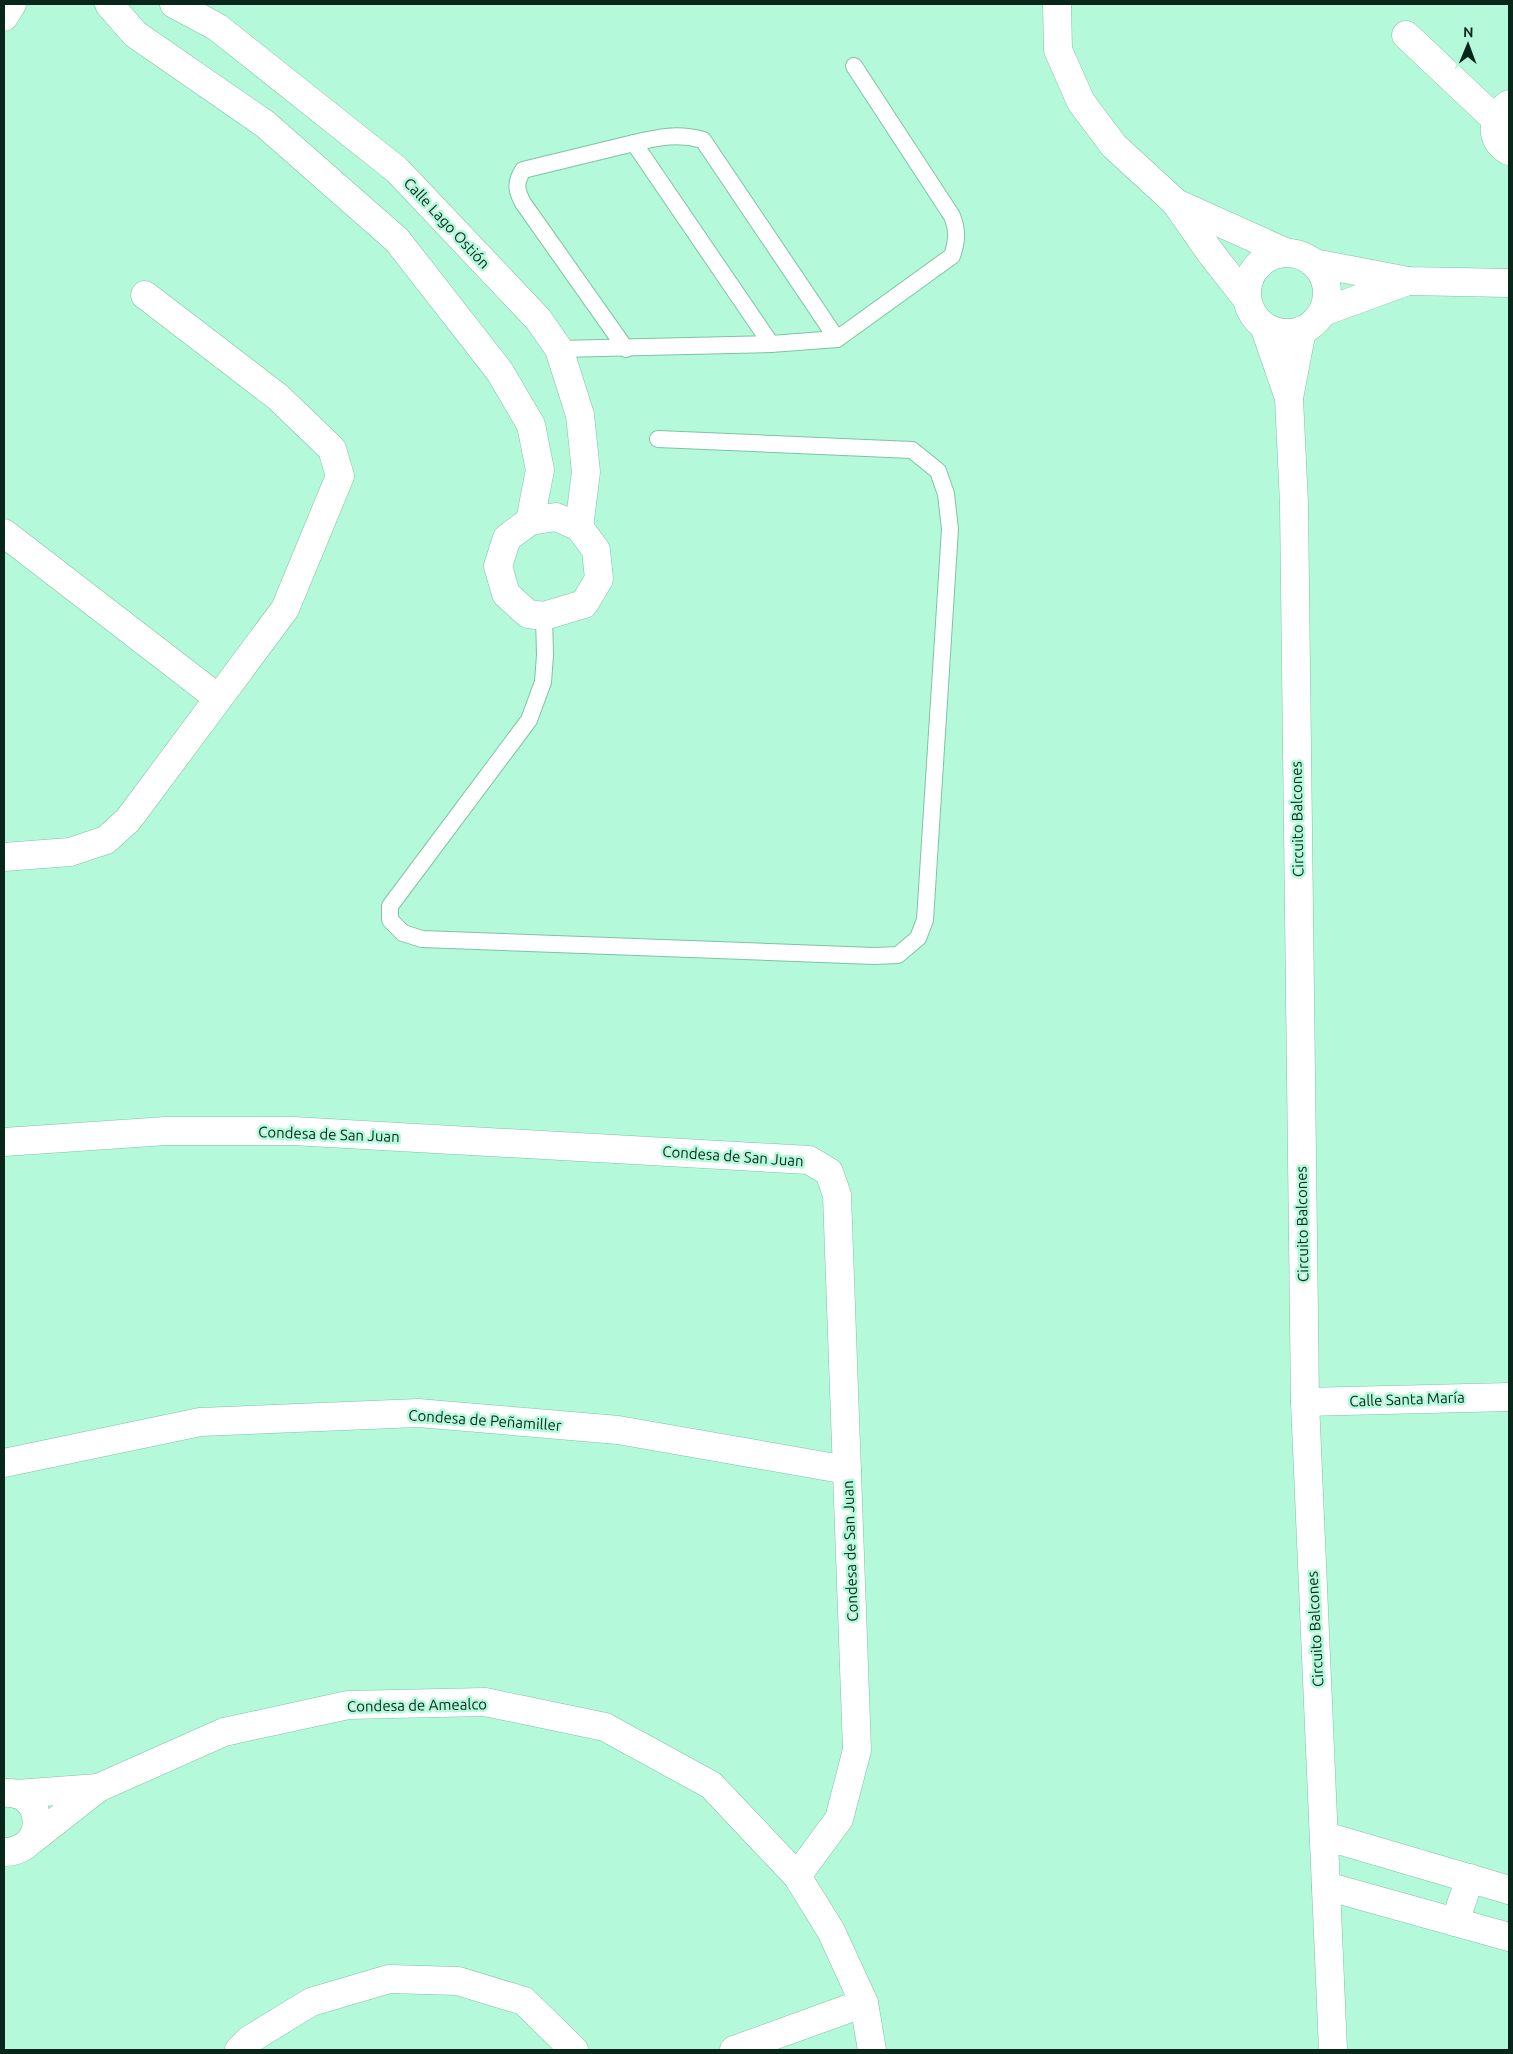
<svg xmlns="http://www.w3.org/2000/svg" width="1513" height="2054" viewBox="0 0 1513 2054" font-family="Ubuntu,sans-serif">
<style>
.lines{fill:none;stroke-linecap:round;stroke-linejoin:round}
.service-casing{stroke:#7fc3a5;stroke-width:18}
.minor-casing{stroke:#7fc3a5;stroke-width:29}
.service{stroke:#fff;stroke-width:16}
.minor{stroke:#fff;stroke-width:28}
.labels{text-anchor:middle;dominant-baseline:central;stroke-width:5;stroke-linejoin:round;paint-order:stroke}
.street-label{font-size:15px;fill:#09261b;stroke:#b4f9da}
</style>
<rect width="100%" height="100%" fill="#b4f9da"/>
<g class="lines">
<defs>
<g id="service">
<path d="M 634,143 C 659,137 678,133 703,140 L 837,339"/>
<path d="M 559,349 L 771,344 L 837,339 L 952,256 C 957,241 958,231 952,216 L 854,66"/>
<path d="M 626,349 L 523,203 C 516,190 515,183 523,170 L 634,143 L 771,344"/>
<path d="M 544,616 L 545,655 L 543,682 L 529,720 L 390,906 L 390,920 L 403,933 L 422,939 L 874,956 L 898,955 L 918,938 L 925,920 L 950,529 L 946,494 L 938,471 L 912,450 L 658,439"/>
</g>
<g id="minor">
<path d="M 109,4 L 135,34 L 265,124 L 397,240 L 500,372 L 531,425 L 540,470 L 530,521"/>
<path d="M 174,4 L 217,27 L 397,170 L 538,319 L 559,349 L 580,415 L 586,472 L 579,527"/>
<path d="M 1057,4 L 1058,50 L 1081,102 L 1114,146 L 1175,202 L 1210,252 L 1246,298"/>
<path d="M 4,17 L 12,4"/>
<path d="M 1406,35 L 1495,119"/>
<path d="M 1509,104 C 1492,116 1488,140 1509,151"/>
<path d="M 1176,203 L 1285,252"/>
<circle cx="1287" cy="293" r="40"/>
<path d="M 1314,263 L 1408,281 L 1509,283"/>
<path d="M 1323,312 L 1408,281"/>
<path d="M 1264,326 L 1289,398"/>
<path d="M 1302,330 L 1289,398 L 1294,504 L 1305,1402 L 1333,2050"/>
<path d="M 556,517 L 579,527 L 596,550 L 599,579 L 584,604 L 544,616 L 528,614 L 506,594 L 498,566 L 507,538 L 530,521 Z"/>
<path d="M 4,533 L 218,698"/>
<path d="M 4,857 L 70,852 L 106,840 L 128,820 L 285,609 L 340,476 L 332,449 L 278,397 L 145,295"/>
<path d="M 4,1142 L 166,1131 L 293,1131 L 809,1160 L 829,1172 L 837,1195 L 857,1750 L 839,1819 L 797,1876"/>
<path d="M 1305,1402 L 1509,1397"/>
<path d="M 4,1463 L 200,1422 L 418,1413 L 618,1430 L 847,1470"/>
<path d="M 4,1793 C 45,1789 50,1851 4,1852"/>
<path d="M 16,1794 L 98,1788"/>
<path d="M 1325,1836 L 1509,1890"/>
<path d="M 32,1840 L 98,1788 L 224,1732 L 348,1705 L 485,1702 L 605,1727 L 711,1785 L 797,1876 L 831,1931 L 864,2003 L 872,2050"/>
<path d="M 1326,1886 L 1509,1937"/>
<path d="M 1455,1922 L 1470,1878"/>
<path d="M 239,2050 L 249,2040 L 311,2002 L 389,1979 L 458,1981 L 524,2001 L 574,2050"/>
<path d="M 734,2050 L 864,2003"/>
</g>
</defs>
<!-- service casing -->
<use href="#service" class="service-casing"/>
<!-- minor casing -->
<use href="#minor" class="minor-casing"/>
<!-- service -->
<use href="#service" class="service"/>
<!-- minor -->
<use href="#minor" class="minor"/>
</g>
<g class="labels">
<!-- street labels -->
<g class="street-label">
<text transform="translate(447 223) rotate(47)">Calle Lago Ostión</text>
<text transform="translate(1297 819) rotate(-91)">Circuito Balcones</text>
<text transform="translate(329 1134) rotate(2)">Condesa de San Juan</text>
<text transform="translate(733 1156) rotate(4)">Condesa de San Juan</text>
<text transform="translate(1302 1224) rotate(-91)">Circuito Balcones</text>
<text transform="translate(1407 1399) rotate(-2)">Calle Santa María</text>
<text transform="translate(485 1420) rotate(4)">Condesa de Peñamiller</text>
<text transform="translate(850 1551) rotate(-92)">Condesa de San Juan</text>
<text transform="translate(1315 1629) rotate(-93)">Circuito Balcones</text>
<text transform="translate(417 1705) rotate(-1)">Condesa de Amealco</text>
</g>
</g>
<!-- border -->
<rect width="1513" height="2054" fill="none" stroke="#09261b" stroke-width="10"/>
<!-- north arrow -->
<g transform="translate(1468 45) rotate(1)" stroke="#b4f9da" stroke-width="4" paint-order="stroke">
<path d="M0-4L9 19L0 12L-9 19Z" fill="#09261b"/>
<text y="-8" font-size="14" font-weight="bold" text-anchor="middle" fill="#09261b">N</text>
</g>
</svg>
